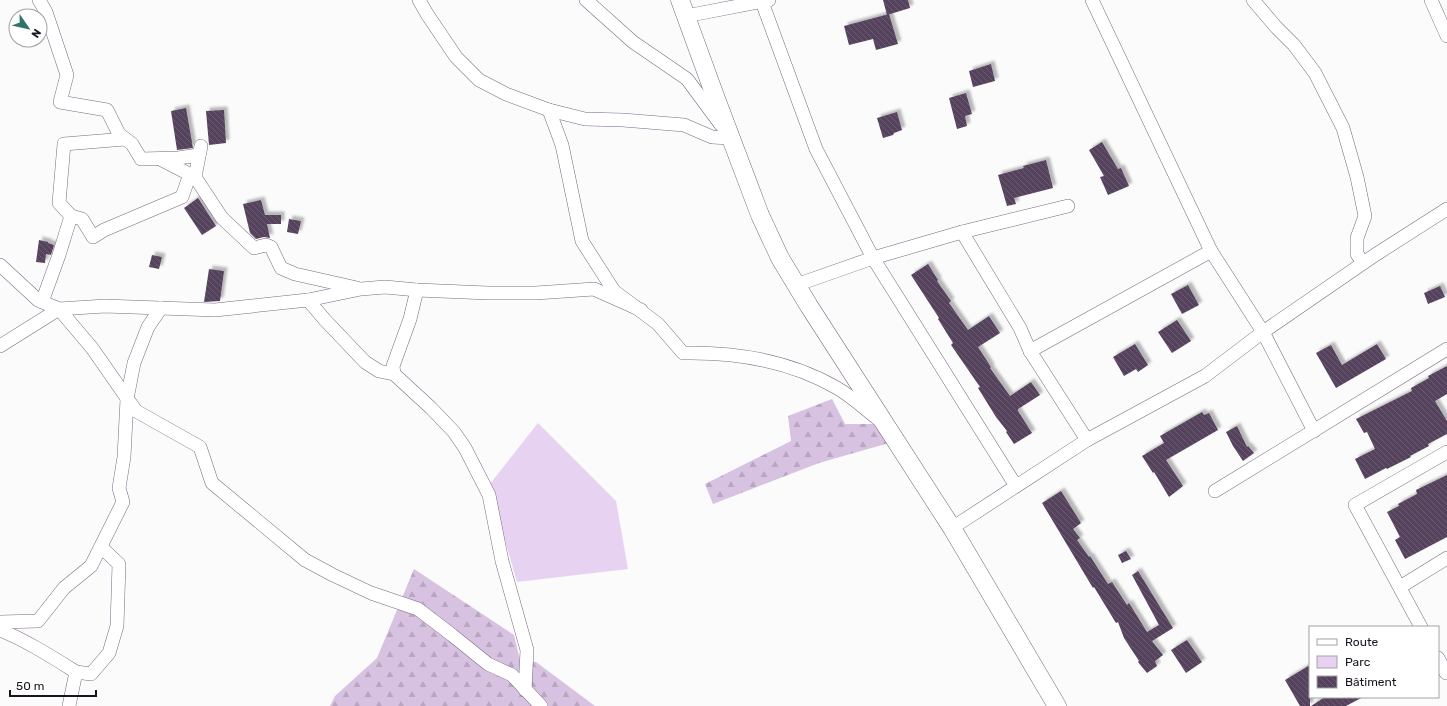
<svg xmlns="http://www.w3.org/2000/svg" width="1447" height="706" viewBox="0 0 1447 706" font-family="Rubik,sans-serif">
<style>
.green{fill:#e8d2f2}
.forest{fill:url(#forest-firs)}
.building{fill:url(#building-back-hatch);filter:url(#shadow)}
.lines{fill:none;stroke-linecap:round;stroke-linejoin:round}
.street-casing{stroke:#7b6884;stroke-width:14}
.secondary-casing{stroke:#7b6884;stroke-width:19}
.street{stroke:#fff;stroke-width:13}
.secondary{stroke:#fff;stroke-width:18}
</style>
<defs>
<pattern id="forest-firs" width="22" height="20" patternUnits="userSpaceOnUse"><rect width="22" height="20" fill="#d8c2e2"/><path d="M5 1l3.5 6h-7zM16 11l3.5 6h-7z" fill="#b9a6c1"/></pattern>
<pattern id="building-back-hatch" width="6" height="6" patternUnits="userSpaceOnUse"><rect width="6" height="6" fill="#54425c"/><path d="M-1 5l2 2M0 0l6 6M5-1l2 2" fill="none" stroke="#695a6f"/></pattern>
<filter id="shadow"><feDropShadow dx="3.5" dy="-3.5" stdDeviation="1" flood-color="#0004"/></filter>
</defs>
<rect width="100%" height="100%" fill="#fbfbfb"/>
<!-- green -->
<path class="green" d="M 538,423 L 616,501 L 628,569 L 517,582 L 489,485 Z"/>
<!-- forest -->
<g class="forest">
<path d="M 832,399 L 845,424 L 884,424 L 896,441 L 819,463 L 713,504 L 705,484 L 791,441 L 788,416 Z"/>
<path d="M 414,569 L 514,635 L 520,660 L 536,662 L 595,706 L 330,706 L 335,696 L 377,658 Z"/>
</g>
<!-- building -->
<g class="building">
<path d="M 883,0 L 908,0 L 910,8 L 887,15 Z"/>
<path d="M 889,14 L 898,44 L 876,50 L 873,39 L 849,45 L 844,26 Z"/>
<path d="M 991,64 L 995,81 L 973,87 L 969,71 Z"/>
<path d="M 966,93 L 972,114 L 965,116 L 967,126 L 957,129 L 949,98 Z"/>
<path d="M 186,108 L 193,148 L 177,150 L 171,111 Z"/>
<path d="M 224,110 L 226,143 L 209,145 L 206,111 Z"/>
<path d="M 897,112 L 902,130 L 894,133 L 893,135 L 883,138 L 877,118 Z"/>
<path d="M 1102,142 L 1118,169 L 1121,168 L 1129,186 L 1108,195 L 1100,177 L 1104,176 L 1089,150 Z"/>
<path d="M 1046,160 L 1053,188 L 1014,198 L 1016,204 L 1007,206 L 998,175 L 1024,168 L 1023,166 Z"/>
<path d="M 198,198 L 216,226 L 202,235 L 184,208 Z"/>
<path d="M 261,200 L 265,215 L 281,215 L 281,224 L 267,224 L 270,238 L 264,237 L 256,239 L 250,233 L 243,204 Z"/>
<path d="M 289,219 L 301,221 L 298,234 L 287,232 Z"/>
<path d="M 39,240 L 48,242 L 48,243 L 54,245 L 51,255 L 46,254 L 45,263 L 36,262 Z"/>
<path d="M 152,255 L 162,257 L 159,269 L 149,267 Z"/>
<path d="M 928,264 L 938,280 L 937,281 L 951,301 L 949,303 L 968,330 L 989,316 L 1000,333 L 978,347 L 991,367 L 990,368 L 1010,396 L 1031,382 L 1040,395 L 1018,409 L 1018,411 L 1032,433 L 1014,444 L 1006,432 L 1007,431 L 996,417 L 978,388 L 980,387 L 951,345 L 953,343 L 938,319 L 939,318 L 911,275 Z"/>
<path d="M 209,269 L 224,271 L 220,301 L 204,302 Z"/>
<path d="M 1188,285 L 1199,305 L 1182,314 L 1171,294 Z"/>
<path d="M 1440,286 L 1445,297 L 1428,304 L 1424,293 Z"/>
<path d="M 1177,320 L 1191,341 L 1172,353 L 1158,332 Z"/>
<path d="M 1135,344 L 1148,365 L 1138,372 L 1136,369 L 1124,376 L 1113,357 Z"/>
<path d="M 1377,344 L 1386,359 L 1336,388 L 1316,353 L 1331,345 L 1342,365 Z"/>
<path d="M 1447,366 L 1447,394 L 1435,401 L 1447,421 L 1447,434 L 1428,444 L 1429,446 L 1410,456 L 1411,457 L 1387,469 L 1386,468 L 1365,479 L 1355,459 L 1375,449 L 1367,432 L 1364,433 L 1356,419 L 1412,391 L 1411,388 L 1429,378 L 1428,376 Z"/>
<path d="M 1202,412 L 1204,415 L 1209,413 L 1218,430 L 1166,460 L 1183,486 L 1169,497 L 1154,472 L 1153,473 L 1142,456 L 1164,443 L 1160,436 Z"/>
<path d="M 1237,426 L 1247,447 L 1248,446 L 1254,453 L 1243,461 L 1233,446 L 1226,432 Z"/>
<path d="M 1447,475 L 1447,537 L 1405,559 L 1395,540 L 1400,537 L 1387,512 L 1399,506 L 1398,504 L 1417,494 L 1416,490 Z"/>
<path d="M 1061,491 L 1081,523 L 1073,529 L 1080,538 L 1077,540 L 1089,557 L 1090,556 L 1108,584 L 1112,582 L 1127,605 L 1129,603 L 1147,632 L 1159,625 L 1132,575 L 1138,571 L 1173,628 L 1152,641 L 1163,655 L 1155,661 L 1157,666 L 1147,673 L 1138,662 L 1139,661 L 1124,638 L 1118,622 L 1116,623 L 1094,587 L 1093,588 L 1042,503 Z"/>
<path d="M 1126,551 L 1131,559 L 1122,563 L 1118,555 Z"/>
<path d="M 1187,640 L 1202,662 L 1186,673 L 1171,650 Z"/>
<path d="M 1310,665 L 1310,706 L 1300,706 L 1285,680 Z"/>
<path d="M 1325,697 L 1363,697 L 1346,706 L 1311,706 Z"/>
</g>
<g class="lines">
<defs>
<g id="street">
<path d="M 39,0 L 46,12 L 67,75 L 60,102 L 107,110 L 119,134 L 132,144 L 141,159 L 178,158 L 199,155"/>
<path d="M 419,0 L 427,14 L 456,57 L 479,80 L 506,94 L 549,110 L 585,119 L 623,120 L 684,125 L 712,137 L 730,138"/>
<path d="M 586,0 L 633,42 L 687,79 L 721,125"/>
<path d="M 1092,0 L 1211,251 L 1263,332 L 1314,431"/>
<path d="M 1253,0 L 1276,27 L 1294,45 L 1315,73 L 1343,128 L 1357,177 L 1365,216 L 1357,238 L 1357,254 L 1363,263"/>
<path d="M 1431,0 L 1447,36"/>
<path d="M 762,2 L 816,149 L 873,258 L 796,285"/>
<path d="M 686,16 L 769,0"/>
<path d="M 549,110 L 562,145 L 582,241 L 614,291 L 658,324 L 683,353 C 737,352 789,360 837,388 C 851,396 865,409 878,419"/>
<path d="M 201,146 L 195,177 L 222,218 L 254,248 L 266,245 L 271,247 L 281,268 L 295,274 L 357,288"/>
<path d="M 160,159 L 195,177"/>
<path d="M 71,216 L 82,219 L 93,237 L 104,230 L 182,197 L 190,174"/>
<path d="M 962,232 L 1020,328 L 1030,351 L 1087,440"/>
<path d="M 0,265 L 38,300 L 59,309 L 105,306 L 215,310 L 308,300 L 361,289 L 385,287 L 417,290 L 488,293 L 536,293 L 594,289 L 641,310"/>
<path d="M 417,290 L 410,319 L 393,366 L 394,374 L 431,408 L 454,432 L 465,448 L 489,495 L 502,561 L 527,650 L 525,690"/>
<path d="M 308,300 L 325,320 L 365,362 L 379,371 L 394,374"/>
<path d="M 42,302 L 59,255 L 71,216 L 59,203 L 64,144 L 125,139"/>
<path d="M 59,309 L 92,348 L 136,411 L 200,447 L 212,483 L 305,560 L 333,575 L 371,593 L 418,609 L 452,635 L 488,664 L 512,675 L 541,706"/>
<path d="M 0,346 L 59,309"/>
<path d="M 1030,351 L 1211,251"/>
<path d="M 1016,486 L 873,258 L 962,232 L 1068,206"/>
<path d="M 1215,491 L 1447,349"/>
<path d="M 952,528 L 1087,440 L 1205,376 L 1263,332 L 1375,255 L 1447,209"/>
<path d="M 1400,587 L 1447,558"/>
<path d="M 0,622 L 38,621 L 64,588 L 91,566 L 123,502 L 119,488 L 124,457 L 127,399 L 134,363 L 148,327 L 161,308"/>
<path d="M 1421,627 L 1355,505 L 1447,452"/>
<path d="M 0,630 C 27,641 52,657 76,672"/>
<path d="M 1438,658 L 1446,673"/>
<path d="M 69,706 L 76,672 L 91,674 L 109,653 L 117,626 L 119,564 L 101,547"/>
</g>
<path id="secondary" d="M 680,0 L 715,96 L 760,215 L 780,258 L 809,306 L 952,528 L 1057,706"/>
</defs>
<!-- street casing -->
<use href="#street" class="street-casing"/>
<!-- secondary casing -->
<use href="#secondary" class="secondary-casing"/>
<!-- street -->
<use href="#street" class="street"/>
<!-- secondary -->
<use href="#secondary" class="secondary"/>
</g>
<!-- legend -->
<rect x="1309" y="626" width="130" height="72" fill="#ffffff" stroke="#a4a1a5"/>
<rect x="1317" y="639" width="20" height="6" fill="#ffffff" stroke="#a4a1a5"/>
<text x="1345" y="646" font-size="12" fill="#1b141f">Route</text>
<rect x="1317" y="656" width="20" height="12" fill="#e8d2f2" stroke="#a4a1a5"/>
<text x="1345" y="666" font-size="12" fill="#1b141f">Parc</text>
<rect x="1317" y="676" width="20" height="12" fill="url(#building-back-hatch)" stroke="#a4a1a5"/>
<text x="1345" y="686" font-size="12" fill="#1b141f">Bâtiment</text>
<!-- north arrow -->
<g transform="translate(28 28) rotate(124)"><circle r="19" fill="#ffffff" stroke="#a4a1a5"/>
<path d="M0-3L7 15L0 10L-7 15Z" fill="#2f7468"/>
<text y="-6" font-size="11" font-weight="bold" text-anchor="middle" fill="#1b141f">N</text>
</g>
<!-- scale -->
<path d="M10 690v6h86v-6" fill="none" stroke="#1b141f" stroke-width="2"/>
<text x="16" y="690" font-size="12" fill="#1b141f" stroke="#ffffff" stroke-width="3" paint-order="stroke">50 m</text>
</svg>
